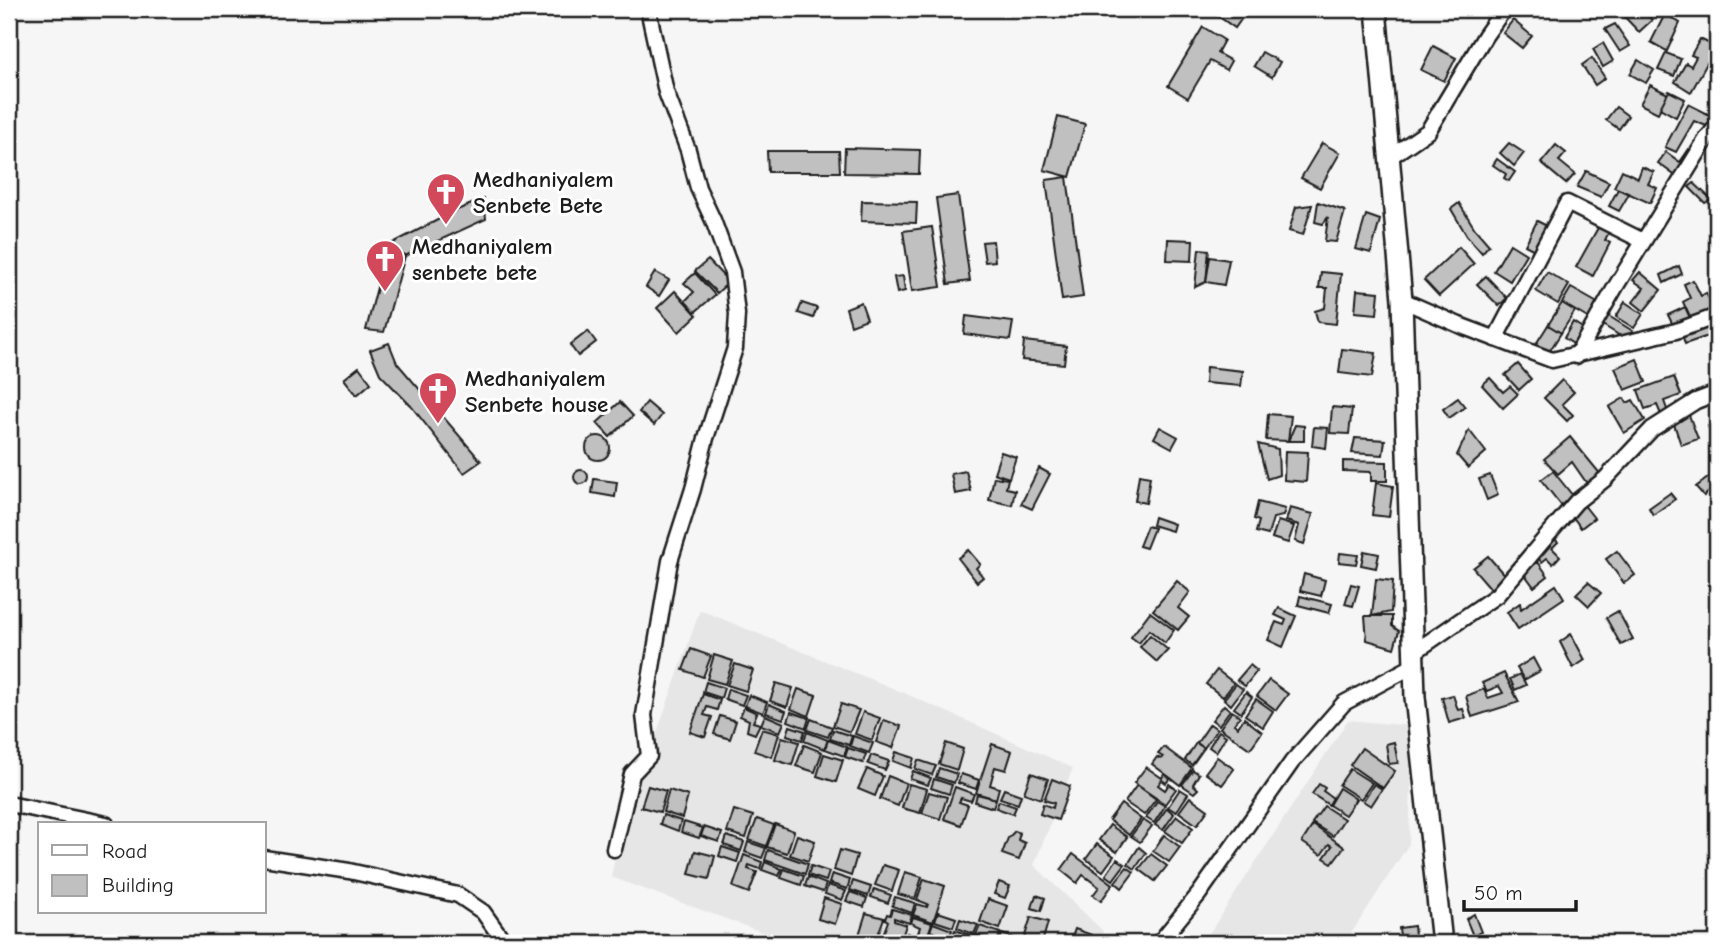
<svg xmlns="http://www.w3.org/2000/svg" width="1726" height="952" viewBox="0 0 1726 952" font-family="'Comic Neue',sans-serif">
<style>
.built{fill:#e6e6e6}
.building{fill:#c0c0c0;stroke:#1c1c1c;stroke-width:2}
.lines{fill:none;stroke-linecap:round;stroke-linejoin:round}
.street-casing{stroke:#1c1c1c;stroke-width:19}
.secondary-casing{stroke:#1c1c1c;stroke-width:24}
.street{stroke:#fff;stroke-width:14}
.secondary{stroke:#fff;stroke-width:19}
.labels{text-anchor:middle;dominant-baseline:central;stroke-width:6;stroke-linejoin:round;paint-order:stroke}
.poi-label{font-size:23px;font-weight:bold;fill:#1c1c1c;stroke:#fff;text-anchor:start}
</style>
<rect width="100%" height="100%" fill="#f6f6f6"/>
<filter id="ink" filterUnits="userSpaceOnUse"><feTurbulence type="fractalNoise" baseFrequency=".0143" numOctaves="2"/><feDisplacementMap in="SourceGraphic" scale="14" xChannelSelector="R" yChannelSelector="G"/><feConvolveMatrix kernelMatrix="1 2 1 2 8 2 1 2 1" color-interpolation-filters="sRGB"/></filter>
<g filter="url(#ink)">
<!-- built -->
<g class="built">
<path d="M 700,610 L 902,692 L 1073,768 L 1034,865 L 1103,931 L 1098,943 L 792,943 L 611,877 L 617,847 Z"/>
<path d="M 1348,720 L 1413,726 L 1409,844 L 1345,943 L 1203,943 Z"/>
</g>
<!-- building -->
<g class="building">
<path d="M 1213,9 L 1243,9 L 1247,11 L 1235,28 L 1211,11 Z"/>
<path d="M 1617,9 L 1641,9 L 1652,20 L 1639,32 Z"/>
<path d="M 1665,14 L 1680,23 L 1667,51 L 1651,42 Z"/>
<path d="M 1513,20 L 1532,36 L 1522,48 L 1503,33 Z"/>
<path d="M 1615,24 L 1630,46 L 1620,52 L 1605,29 Z"/>
<path d="M 1203,27 L 1224,40 L 1217,53 L 1231,61 L 1226,70 L 1210,61 L 1188,98 L 1168,86 Z"/>
<path d="M 1700,39 L 1716,47 L 1691,92 L 1675,82 L 1686,63 L 1691,66 L 1696,57 L 1691,55 Z"/>
<path d="M 1603,43 L 1613,61 L 1603,67 L 1593,49 Z"/>
<path d="M 1433,46 L 1456,58 L 1444,81 L 1421,70 Z"/>
<path d="M 1262,52 L 1280,62 L 1272,77 L 1254,66 Z"/>
<path d="M 1666,53 L 1681,59 L 1674,76 L 1658,70 Z"/>
<path d="M 1592,58 L 1605,78 L 1595,85 L 1582,65 Z"/>
<path d="M 1638,60 L 1654,70 L 1646,83 L 1630,74 Z"/>
<path d="M 1650,85 L 1668,94 L 1658,113 L 1640,104 Z"/>
<path d="M 1669,91 L 1685,99 L 1676,117 L 1660,108 Z"/>
<path d="M 1688,104 L 1714,117 L 1709,127 L 1694,121 L 1676,152 L 1665,147 Z"/>
<path d="M 1616,107 L 1628,116 L 1619,129 L 1606,120 Z"/>
<path d="M 1058,117 L 1085,124 L 1070,177 L 1044,170 Z"/>
<path d="M 1322,143 L 1340,153 L 1320,188 L 1301,178 Z"/>
<path d="M 1509,143 L 1524,153 L 1514,166 L 1500,153 Z"/>
<path d="M 1556,145 L 1566,153 L 1559,161 L 1575,174 L 1566,184 L 1541,163 Z"/>
<path d="M 845,148 L 920,150 L 919,174 L 844,173 Z"/>
<path d="M 1689,149 L 1694,153 L 1677,177 L 1658,163 L 1666,152 L 1680,162 Z"/>
<path d="M 767,151 L 839,151 L 840,172 L 768,172 Z"/>
<path d="M 1497,159 L 1515,172 L 1509,181 L 1504,178 L 1506,174 L 1493,165 Z"/>
<path d="M 1642,167 L 1654,172 L 1648,184 L 1657,188 L 1650,203 L 1614,187 L 1622,170 L 1638,178 Z"/>
<path d="M 1586,171 L 1609,182 L 1601,197 L 1577,187 Z"/>
<path d="M 1067,177 L 1083,297 L 1062,300 L 1046,180 Z"/>
<path d="M 1694,183 L 1711,199 L 1705,203 L 1689,187 Z"/>
<path d="M 1618,189 L 1629,194 L 1619,211 L 1609,206 Z"/>
<path d="M 958,195 L 970,281 L 948,284 L 936,198 Z"/>
<path d="M 484,199 L 486,219 L 405,256 L 391,244 L 457,210 Z"/>
<path d="M 862,201 L 917,202 L 916,223 L 861,221 Z"/>
<path d="M 1318,202 L 1345,211 L 1336,242 L 1325,241 L 1328,217 L 1323,224 L 1315,222 Z"/>
<path d="M 1459,203 L 1475,229 L 1489,245 L 1482,253 L 1467,236 L 1451,209 Z"/>
<path d="M 1312,205 L 1303,235 L 1289,231 L 1296,207 Z"/>
<path d="M 1366,215 L 1380,220 L 1371,253 L 1356,249 Z"/>
<path d="M 1537,221 L 1551,228 L 1538,252 L 1525,245 Z"/>
<path d="M 1599,226 L 1609,232 L 1605,240 L 1610,243 L 1593,276 L 1576,267 Z"/>
<path d="M 932,227 L 941,287 L 912,291 L 903,231 Z"/>
<path d="M 1168,239 L 1193,240 L 1192,261 L 1167,260 Z"/>
<path d="M 993,241 L 995,261 L 985,262 L 982,242 Z"/>
<path d="M 1510,244 L 1526,254 L 1510,281 L 1494,271 Z"/>
<path d="M 388,245 L 405,256 L 384,332 L 366,330 Z"/>
<path d="M 1459,247 L 1474,264 L 1439,296 L 1424,280 Z"/>
<path d="M 1199,249 L 1209,250 L 1206,282 L 1195,287 Z"/>
<path d="M 1210,257 L 1229,260 L 1224,285 L 1206,282 Z"/>
<path d="M 708,260 L 729,282 L 717,293 L 695,271 Z"/>
<path d="M 1679,266 L 1682,274 L 1664,283 L 1661,275 Z"/>
<path d="M 655,272 L 669,280 L 659,296 L 646,287 Z"/>
<path d="M 1321,272 L 1341,274 L 1336,324 L 1318,322 L 1315,311 L 1325,308 L 1327,288 L 1319,288 Z"/>
<path d="M 1547,272 L 1569,285 L 1558,304 L 1536,291 Z"/>
<path d="M 1640,272 L 1661,290 L 1644,311 L 1633,302 L 1644,288 L 1633,280 Z"/>
<path d="M 695,273 L 715,295 L 695,312 L 685,301 L 694,292 L 684,283 Z"/>
<path d="M 903,276 L 905,291 L 897,293 L 894,277 Z"/>
<path d="M 1486,276 L 1507,298 L 1499,306 L 1477,284 Z"/>
<path d="M 1693,280 L 1701,296 L 1706,293 L 1714,309 L 1691,320 L 1683,302 L 1690,298 L 1684,284 Z"/>
<path d="M 1571,288 L 1601,305 L 1591,320 L 1562,303 Z"/>
<path d="M 1357,290 L 1379,292 L 1377,314 L 1355,312 Z"/>
<path d="M 675,291 L 697,315 L 679,332 L 657,308 Z"/>
<path d="M 861,302 L 867,319 L 851,325 L 846,308 Z"/>
<path d="M 1625,302 L 1643,314 L 1634,328 L 1616,317 Z"/>
<path d="M 802,303 L 817,308 L 813,318 L 798,313 Z"/>
<path d="M 1562,303 L 1575,311 L 1561,333 L 1548,325 Z"/>
<path d="M 1685,307 L 1691,320 L 1675,329 L 1668,315 Z"/>
<path d="M 1607,315 L 1636,333 L 1630,342 L 1601,324 Z"/>
<path d="M 966,316 L 1013,322 L 1010,340 L 964,334 Z"/>
<path d="M 1573,322 L 1584,329 L 1575,345 L 1564,338 Z"/>
<path d="M 1708,323 L 1711,335 L 1685,344 L 1681,331 Z"/>
<path d="M 1548,325 L 1561,333 L 1549,352 L 1536,344 Z"/>
<path d="M 588,331 L 596,342 L 578,356 L 570,345 Z"/>
<path d="M 1024,341 L 1066,346 L 1064,364 L 1022,360 Z"/>
<path d="M 389,343 L 397,363 L 481,461 L 464,473 L 411,406 L 380,374 L 370,350 Z"/>
<path d="M 1342,349 L 1376,353 L 1372,377 L 1339,373 Z"/>
<path d="M 1637,359 L 1646,382 L 1625,390 L 1615,368 Z"/>
<path d="M 1518,364 L 1531,379 L 1519,390 L 1505,375 Z"/>
<path d="M 359,367 L 371,383 L 357,395 L 344,379 Z"/>
<path d="M 1206,367 L 1243,371 L 1241,386 L 1205,383 Z"/>
<path d="M 1674,377 L 1681,395 L 1664,401 L 1669,415 L 1662,417 L 1657,405 L 1645,409 L 1638,390 Z"/>
<path d="M 1490,378 L 1503,392 L 1510,386 L 1518,394 L 1503,408 L 1482,385 Z"/>
<path d="M 1562,380 L 1574,392 L 1562,404 L 1573,415 L 1567,421 L 1544,398 Z"/>
<path d="M 1458,398 L 1465,407 L 1449,418 L 1443,409 Z"/>
<path d="M 1624,398 L 1627,403 L 1633,400 L 1645,420 L 1624,433 L 1609,407 Z"/>
<path d="M 620,402 L 633,416 L 610,437 L 597,423 Z"/>
<path d="M 647,402 L 662,415 L 654,425 L 639,412 Z"/>
<path d="M 1332,407 L 1352,409 L 1349,434 L 1330,433 Z"/>
<path d="M 1268,414 L 1291,416 L 1288,441 L 1266,440 Z"/>
<path d="M 1689,415 L 1698,439 L 1681,445 L 1673,421 Z"/>
<path d="M 1717,422 L 1717,452 L 1708,426 Z"/>
<path d="M 1295,425 L 1304,426 L 1304,441 L 1288,441 Z"/>
<path d="M 1160,427 L 1178,437 L 1172,448 L 1154,438 Z"/>
<path d="M 1314,427 L 1328,428 L 1326,448 L 1312,446 Z"/>
<path d="M 1469,430 L 1486,452 L 1468,468 L 1457,455 Z"/>
<circle cx="598" cy="448" r="12"/>
<path d="M 1570,437 L 1602,476 L 1588,485 L 1572,462 L 1558,474 L 1544,459 Z"/>
<path d="M 1355,438 L 1385,440 L 1383,455 L 1352,453 Z"/>
<path d="M 1258,444 L 1278,449 L 1279,475 L 1267,479 Z"/>
<path d="M 1285,451 L 1308,452 L 1306,482 L 1284,480 Z"/>
<path d="M 1001,452 L 1016,457 L 1009,478 L 994,473 Z"/>
<path d="M 1343,461 L 1387,462 L 1387,481 L 1371,481 L 1371,472 L 1343,471 Z"/>
<path d="M 1039,468 L 1050,474 L 1032,509 L 1021,504 Z"/>
<circle cx="581" cy="477" r="7"/>
<path d="M 966,471 L 971,491 L 955,494 L 951,474 Z"/>
<path d="M 1553,471 L 1573,496 L 1561,505 L 1541,480 Z"/>
<path d="M 1717,471 L 1717,485 L 1704,496 L 1696,487 Z"/>
<path d="M 1139,475 L 1150,477 L 1146,503 L 1135,501 Z"/>
<path d="M 1490,475 L 1498,495 L 1487,500 L 1479,479 Z"/>
<path d="M 994,477 L 1008,479 L 1006,488 L 1015,490 L 1012,505 L 989,500 Z"/>
<path d="M 594,479 L 617,482 L 615,497 L 592,493 Z"/>
<path d="M 1376,483 L 1393,486 L 1389,517 L 1372,515 Z"/>
<path d="M 1670,493 L 1675,499 L 1653,515 L 1649,508 Z"/>
<path d="M 1258,502 L 1285,509 L 1283,516 L 1273,518 L 1268,535 L 1256,532 L 1259,521 L 1254,519 Z"/>
<path d="M 1583,504 L 1594,518 L 1581,528 L 1570,513 Z"/>
<path d="M 1290,508 L 1313,514 L 1304,544 L 1295,541 L 1299,525 L 1286,521 Z"/>
<path d="M 1154,517 L 1174,524 L 1172,531 L 1152,525 Z"/>
<path d="M 1278,521 L 1294,526 L 1288,543 L 1272,538 Z"/>
<path d="M 1147,526 L 1154,528 L 1146,548 L 1139,546 Z"/>
<path d="M 1551,536 L 1558,542 L 1552,548 L 1560,556 L 1553,564 L 1547,558 L 1542,562 L 1533,554 Z"/>
<path d="M 968,550 L 980,564 L 976,568 L 983,577 L 977,582 L 958,558 Z"/>
<path d="M 1364,551 L 1379,554 L 1376,568 L 1361,565 Z"/>
<path d="M 1617,551 L 1635,575 L 1624,583 L 1606,559 Z"/>
<path d="M 1340,553 L 1358,555 L 1356,564 L 1339,562 Z"/>
<path d="M 1488,556 L 1506,577 L 1492,590 L 1473,568 Z"/>
<path d="M 1538,562 L 1548,576 L 1534,587 L 1523,572 Z"/>
<path d="M 1304,574 L 1325,580 L 1321,596 L 1300,591 Z"/>
<path d="M 1376,579 L 1393,581 L 1391,612 L 1372,616 Z"/>
<path d="M 1177,581 L 1190,592 L 1178,608 L 1189,617 L 1178,630 L 1153,610 Z"/>
<path d="M 1588,582 L 1601,593 L 1589,606 L 1576,594 Z"/>
<path d="M 1351,584 L 1359,586 L 1353,606 L 1345,604 Z"/>
<path d="M 1556,585 L 1564,598 L 1518,629 L 1507,612 L 1520,603 L 1521,609 Z"/>
<path d="M 1300,596 L 1332,604 L 1329,613 L 1298,605 Z"/>
<path d="M 1279,608 L 1296,616 L 1283,647 L 1268,640 L 1276,622 L 1284,625 L 1286,620 L 1275,615 Z"/>
<path d="M 1618,611 L 1633,639 L 1621,645 L 1606,618 Z"/>
<path d="M 1150,612 L 1174,630 L 1165,643 L 1149,630 L 1139,643 L 1131,637 Z"/>
<path d="M 1365,616 L 1392,616 L 1392,626 L 1399,631 L 1394,648 L 1367,640 Z"/>
<path d="M 1571,634 L 1585,660 L 1573,668 L 1560,642 Z"/>
<path d="M 1150,635 L 1168,650 L 1157,662 L 1140,647 Z"/>
<path d="M 691,649 L 711,656 L 703,677 L 683,670 Z"/>
<path d="M 714,655 L 733,661 L 725,684 L 707,679 Z"/>
<path d="M 1533,658 L 1540,671 L 1524,680 L 1517,668 Z"/>
<path d="M 735,664 L 753,670 L 746,691 L 727,685 Z"/>
<path d="M 1250,665 L 1257,671 L 1245,686 L 1237,680 Z"/>
<path d="M 1217,670 L 1234,683 L 1223,697 L 1206,684 Z"/>
<path d="M 1504,673 L 1519,702 L 1472,717 L 1466,696 L 1484,689 L 1488,698 L 1503,693 L 1499,686 L 1487,691 L 1482,683 Z"/>
<path d="M 1520,674 L 1526,685 L 1515,690 L 1510,679 Z"/>
<path d="M 1269,680 L 1288,694 L 1276,710 L 1257,696 Z"/>
<path d="M 706,682 L 724,688 L 721,698 L 703,692 Z"/>
<path d="M 776,683 L 793,688 L 787,707 L 770,701 Z"/>
<path d="M 1236,684 L 1243,689 L 1231,705 L 1224,699 Z"/>
<path d="M 728,689 L 746,695 L 742,705 L 725,699 Z"/>
<path d="M 798,689 L 816,695 L 809,716 L 791,709 Z"/>
<path d="M 1246,692 L 1252,697 L 1241,713 L 1234,708 Z"/>
<path d="M 703,694 L 720,700 L 717,710 L 707,707 L 704,715 L 712,717 L 705,737 L 690,732 Z"/>
<path d="M 749,695 L 767,702 L 763,713 L 745,706 Z"/>
<path d="M 1453,695 L 1458,710 L 1463,709 L 1466,718 L 1449,723 L 1442,698 Z"/>
<path d="M 1256,699 L 1273,711 L 1263,727 L 1245,715 Z"/>
<path d="M 769,704 L 786,711 L 783,719 L 766,713 Z"/>
<path d="M 841,704 L 859,710 L 850,732 L 833,726 Z"/>
<path d="M 1224,705 L 1230,710 L 1219,725 L 1212,720 Z"/>
<path d="M 744,707 L 757,713 L 753,722 L 760,724 L 755,734 L 747,731 L 749,720 L 740,716 Z"/>
<path d="M 1232,711 L 1240,716 L 1234,724 L 1238,727 L 1244,718 L 1262,732 L 1250,749 L 1220,728 Z"/>
<path d="M 791,712 L 809,718 L 806,728 L 788,721 Z"/>
<path d="M 863,712 L 880,718 L 872,740 L 855,734 Z"/>
<path d="M 765,715 L 784,723 L 780,732 L 761,725 Z"/>
<path d="M 720,716 L 736,721 L 730,739 L 714,734 Z"/>
<path d="M 811,719 L 832,727 L 828,737 L 807,730 Z"/>
<path d="M 884,720 L 901,726 L 893,748 L 876,742 Z"/>
<path d="M 1210,724 L 1217,729 L 1204,748 L 1197,743 Z"/>
<path d="M 790,726 L 805,731 L 802,740 L 787,735 Z"/>
<path d="M 762,729 L 779,734 L 772,757 L 754,751 Z"/>
<path d="M 833,730 L 852,736 L 849,745 L 830,739 Z"/>
<path d="M 1219,731 L 1226,736 L 1216,752 L 1209,747 Z"/>
<path d="M 807,732 L 828,740 L 824,749 L 804,741 Z"/>
<path d="M 853,736 L 873,743 L 869,753 L 850,746 Z"/>
<path d="M 782,737 L 799,742 L 792,765 L 775,760 Z"/>
<path d="M 828,740 L 847,747 L 844,756 L 825,749 Z"/>
<path d="M 1394,742 L 1398,763 L 1389,764 L 1386,744 Z"/>
<path d="M 946,743 L 963,749 L 957,770 L 939,764 Z"/>
<path d="M 1196,743 L 1204,748 L 1192,765 L 1185,760 Z"/>
<path d="M 992,744 L 1012,751 L 1006,770 L 995,767 L 990,785 L 999,788 L 996,799 L 976,793 Z"/>
<path d="M 804,745 L 822,752 L 815,772 L 796,766 Z"/>
<path d="M 1164,747 L 1192,768 L 1180,785 L 1152,764 L 1157,757 L 1161,759 L 1163,757 L 1158,754 Z"/>
<path d="M 848,748 L 866,754 L 863,763 L 845,757 Z"/>
<path d="M 1362,748 L 1395,771 L 1383,788 L 1350,765 Z"/>
<path d="M 896,752 L 914,758 L 911,768 L 893,761 Z"/>
<path d="M 824,754 L 843,760 L 836,782 L 817,776 Z"/>
<path d="M 871,755 L 889,761 L 885,770 L 868,764 Z"/>
<path d="M 1217,757 L 1234,769 L 1222,785 L 1205,773 Z"/>
<path d="M 918,760 L 936,766 L 932,775 L 915,769 Z"/>
<path d="M 1146,767 L 1162,778 L 1164,774 L 1170,778 L 1166,783 L 1162,780 L 1158,785 L 1165,790 L 1169,784 L 1176,789 L 1165,804 L 1134,783 Z"/>
<path d="M 939,768 L 957,774 L 954,783 L 936,777 Z"/>
<path d="M 867,769 L 883,776 L 875,796 L 858,789 Z"/>
<path d="M 1350,769 L 1372,783 L 1361,799 L 1339,785 Z"/>
<path d="M 1193,770 L 1199,774 L 1193,784 L 1198,789 L 1194,793 L 1182,785 Z"/>
<path d="M 913,771 L 931,778 L 928,785 L 910,779 Z"/>
<path d="M 1031,773 L 1048,779 L 1041,799 L 1024,793 Z"/>
<path d="M 961,774 L 979,780 L 976,789 L 958,783 Z"/>
<path d="M 888,776 L 906,783 L 898,806 L 880,799 Z"/>
<path d="M 934,779 L 952,785 L 949,794 L 931,788 Z"/>
<path d="M 1052,779 L 1070,786 L 1058,820 L 1040,814 L 1043,804 L 1053,808 L 1054,803 L 1044,800 Z"/>
<path d="M 909,784 L 927,789 L 920,813 L 902,808 Z"/>
<path d="M 1319,784 L 1325,788 L 1323,791 L 1333,798 L 1329,805 L 1312,794 Z"/>
<path d="M 1374,784 L 1382,789 L 1371,806 L 1363,801 Z"/>
<path d="M 1137,785 L 1156,799 L 1144,815 L 1125,802 Z"/>
<path d="M 648,786 L 666,791 L 660,812 L 641,807 Z"/>
<path d="M 955,787 L 974,794 L 971,801 L 961,798 L 959,802 L 968,805 L 961,825 L 944,819 Z"/>
<path d="M 1339,788 L 1356,799 L 1345,815 L 1329,805 Z"/>
<path d="M 1004,789 L 1021,795 L 1018,804 L 1000,798 Z"/>
<path d="M 1180,789 L 1188,794 L 1176,812 L 1168,807 Z"/>
<path d="M 669,790 L 688,796 L 682,818 L 663,812 Z"/>
<path d="M 929,792 L 947,797 L 940,819 L 922,813 Z"/>
<path d="M 977,794 L 996,799 L 993,808 L 975,802 Z"/>
<path d="M 1190,797 L 1208,810 L 1197,825 L 1179,812 Z"/>
<path d="M 999,801 L 1016,807 L 1013,814 L 996,808 Z"/>
<path d="M 1157,801 L 1165,806 L 1154,823 L 1146,818 Z"/>
<path d="M 1121,804 L 1141,819 L 1129,835 L 1109,820 Z"/>
<path d="M 1324,806 L 1344,819 L 1333,836 L 1312,823 Z"/>
<path d="M 1167,808 L 1174,814 L 1163,830 L 1155,825 Z"/>
<path d="M 734,810 L 753,816 L 746,838 L 727,832 Z"/>
<path d="M 663,815 L 681,821 L 678,831 L 660,824 Z"/>
<path d="M 1177,816 L 1193,828 L 1182,843 L 1165,831 Z"/>
<path d="M 757,819 L 774,825 L 766,846 L 749,840 Z"/>
<path d="M 1143,820 L 1152,826 L 1140,842 L 1131,836 Z"/>
<path d="M 684,822 L 703,828 L 699,838 L 681,832 Z"/>
<path d="M 775,824 L 794,831 L 787,853 L 767,847 Z"/>
<path d="M 1110,825 L 1127,837 L 1117,852 L 1099,840 Z"/>
<path d="M 1313,825 L 1344,847 L 1332,863 L 1324,858 L 1332,846 L 1329,844 L 1321,855 L 1302,842 Z"/>
<path d="M 704,827 L 722,833 L 719,842 L 701,836 Z"/>
<path d="M 1015,831 L 1020,833 L 1018,840 L 1025,843 L 1019,860 L 1002,854 L 1008,838 Z"/>
<path d="M 797,835 L 815,841 L 808,861 L 790,855 Z"/>
<path d="M 1164,835 L 1180,847 L 1169,862 L 1153,851 Z"/>
<path d="M 727,836 L 744,842 L 741,851 L 724,845 Z"/>
<path d="M 748,842 L 766,848 L 762,858 L 745,852 Z"/>
<path d="M 1097,844 L 1114,856 L 1103,871 L 1086,859 Z"/>
<path d="M 722,847 L 740,853 L 737,862 L 719,856 Z"/>
<path d="M 1139,847 L 1146,853 L 1135,869 L 1128,864 Z"/>
<path d="M 768,850 L 808,864 L 805,874 L 765,860 Z"/>
<path d="M 840,850 L 857,855 L 851,876 L 834,870 Z"/>
<path d="M 695,851 L 715,856 L 709,879 L 689,874 Z"/>
<path d="M 1073,854 L 1113,884 L 1101,901 L 1093,895 L 1099,887 L 1083,875 L 1077,883 L 1061,870 Z"/>
<path d="M 1151,854 L 1167,866 L 1155,881 L 1139,869 Z"/>
<path d="M 744,855 L 762,862 L 760,869 L 749,865 L 748,869 L 757,872 L 749,893 L 733,887 Z"/>
<path d="M 1117,859 L 1125,864 L 1113,880 L 1106,875 Z"/>
<path d="M 765,862 L 782,869 L 779,876 L 762,870 Z"/>
<path d="M 883,865 L 899,870 L 892,891 L 875,885 Z"/>
<path d="M 811,866 L 829,872 L 826,881 L 808,875 Z"/>
<path d="M 1127,867 L 1134,872 L 1122,888 L 1115,882 Z"/>
<path d="M 784,869 L 804,876 L 801,885 L 781,878 Z"/>
<path d="M 905,872 L 922,877 L 915,899 L 898,894 Z"/>
<path d="M 832,874 L 850,880 L 847,889 L 829,883 Z"/>
<path d="M 808,877 L 826,884 L 823,892 L 805,886 Z"/>
<path d="M 924,879 L 945,886 L 933,922 L 913,915 L 917,904 L 927,907 L 928,904 L 917,900 Z"/>
<path d="M 853,881 L 871,887 L 868,896 L 850,890 Z"/>
<path d="M 999,882 L 1010,886 L 1005,898 L 994,894 Z"/>
<path d="M 828,885 L 846,891 L 842,900 L 825,894 Z"/>
<path d="M 874,889 L 891,895 L 888,903 L 871,897 Z"/>
<path d="M 850,892 L 867,898 L 864,907 L 846,901 Z"/>
<path d="M 1036,895 L 1045,898 L 1041,911 L 1032,908 Z"/>
<path d="M 895,897 L 915,903 L 912,913 L 892,906 Z"/>
<path d="M 824,898 L 842,904 L 835,924 L 818,919 Z"/>
<path d="M 988,899 L 1008,906 L 1000,929 L 980,922 Z"/>
<path d="M 892,909 L 912,915 L 909,923 L 894,918 L 894,921 L 906,925 L 900,943 L 881,940 L 888,921 L 885,919 L 887,914 L 890,915 Z"/>
<path d="M 938,912 L 956,918 L 953,927 L 935,921 Z"/>
<path d="M 866,913 L 884,918 L 876,940 L 859,935 Z"/>
<path d="M 1474,914 L 1481,932 L 1473,936 L 1466,919 Z"/>
<path d="M 913,917 L 932,923 L 925,943 L 904,943 L 907,933 L 917,936 L 920,927 L 911,923 Z"/>
<path d="M 1031,917 L 1048,922 L 1042,943 L 1024,939 Z"/>
<path d="M 960,919 L 978,925 L 974,934 L 957,928 Z"/>
<path d="M 933,923 L 952,930 L 949,938 L 930,931 Z"/>
<path d="M 980,926 L 1000,933 L 997,943 L 976,935 Z"/>
<path d="M 1414,926 L 1415,935 L 1400,936 L 1399,928 Z"/>
<path d="M 1075,929 L 1092,935 L 1089,943 L 1070,943 Z"/>
<path d="M 955,930 L 993,943 L 967,943 L 952,938 Z"/>
<path d="M 1002,934 L 1020,940 L 1019,943 L 999,943 Z"/>
</g>
<g class="lines">
<defs>
<g id="street">
<path d="M 1390,157 L 1428,131 L 1485,36 L 1504,9"/>
<path d="M 1402,300 L 1459,325 L 1552,360 L 1676,331 L 1717,316"/>
<path d="M 1495,339 L 1567,203 L 1643,241"/>
<path d="M 1576,356 L 1616,286 L 1707,138 L 1717,126"/>
<path d="M 1413,653 L 1497,595 L 1576,502 L 1605,479 L 1652,429 L 1696,401 L 1717,393"/>
<path d="M 9,804 L 106,824"/>
<path d="M 614,849 L 632,774 L 649,756 L 644,715 L 670,561 L 693,489 L 706,438 L 735,348 L 737,314 L 732,272 L 713,220 L 698,188 L 688,150 L 666,92 L 648,9"/>
<path d="M 264,858 L 349,871 L 458,895 L 483,912 L 505,943"/>
<path d="M 1159,943 L 1199,894 L 1292,762 L 1344,703 L 1413,666"/>
</g>
<path id="secondary" d="M 1376,9 L 1402,300 L 1415,697 L 1442,943"/>
</defs>
<!-- street casing -->
<use href="#street" class="street-casing"/>
<!-- secondary casing -->
<use href="#secondary" class="secondary-casing"/>
<!-- street -->
<use href="#street" class="street"/>
<!-- secondary -->
<use href="#secondary" class="secondary"/>
</g>
</g>
<!-- icons -->
<defs>
<symbol id="church-pin" viewBox="-11 -11 22 30"><path d="M0 17L-7.5 6A9.5 9.5 0 1 1 7.5 6Z" fill="#d1495b" stroke="#fff"/><path d="M-1.2-6h2.4v3.5h3.3v2.4h-3.3V6h-2.4V-.1h-3.3v-2.4h3.3Z" fill="#fff"/></symbol>
</defs>
<g fill-rule="evenodd">
<use href="#church-pin" x="424" y="170" width="44" height="60"/>
<use href="#church-pin" x="363" y="237" width="44" height="60"/>
<use href="#church-pin" x="416" y="369" width="44" height="60"/>
</g>
<g class="labels">
<!-- poi labels -->
<g class="poi-label">
<text x="473" y="179">Medhaniyalem<tspan x="473" dy="26">Senbete Bete</tspan></text>
<text x="412" y="246">Medhaniyalem<tspan x="412" dy="26">senbete bete</tspan></text>
<text x="465" y="378">Medhaniyalem<tspan x="465" dy="26">Senbete house</tspan></text>
</g>
</g>
<!-- margin -->
<rect width="1726" height="952" fill="none" stroke="#fff" stroke-width="35"/>
<rect x="18" y="18" width="1691" height="917" fill="none" stroke="#1c1c1c" stroke-width="2.5" filter="url(#ink)"/>
<!-- legend -->
<rect x="38" y="822" width="228" height="91" fill="#ffffff" stroke="#a4a4a4" stroke-width="2"/>
<rect x="52" y="845" width="35" height="10" fill="#ffffff" stroke="#a4a4a4" stroke-width="2"/>
<text x="102" y="858" font-size="21" fill="#1c1c1c">Road</text>
<rect x="52" y="875" width="35" height="21" fill="#c0c0c0" stroke="#a4a4a4" stroke-width="2"/>
<text x="102" y="892" font-size="21" fill="#1c1c1c">Building</text>
<!-- scale -->
<path d="M1464 900v10h112v-10" fill="none" stroke="#1c1c1c" stroke-width="3.5"/>
<text x="1474" y="900" font-size="21" fill="#1c1c1c" stroke="#ffffff" stroke-width="5" paint-order="stroke">50 m</text>
</svg>
